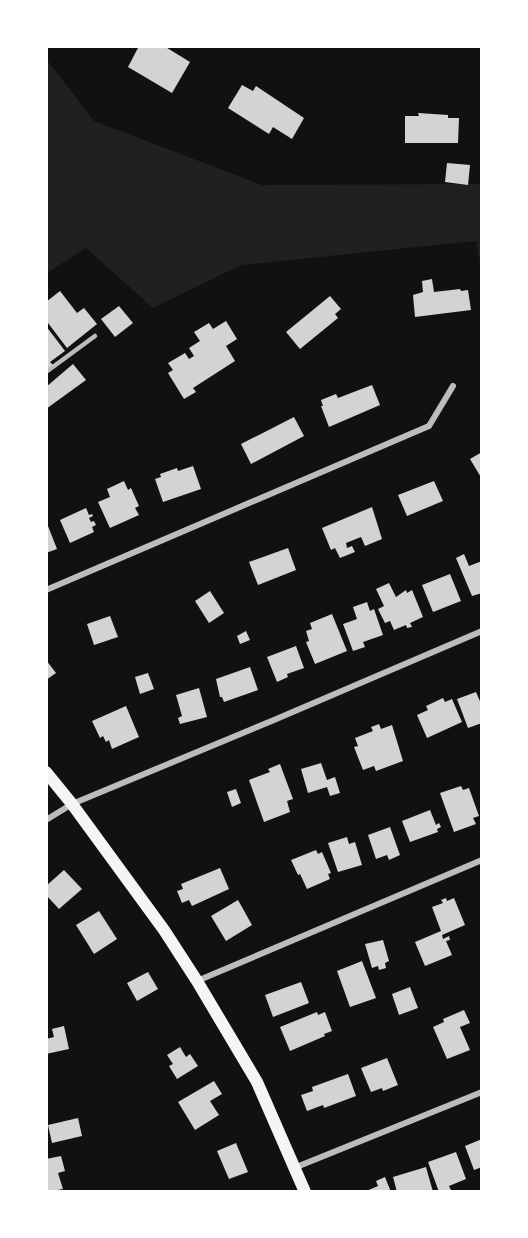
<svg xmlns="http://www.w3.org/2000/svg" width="528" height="1238" viewBox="0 0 528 1238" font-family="'Noto Sans',sans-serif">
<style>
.green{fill:#202020}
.building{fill:#d3d3d3}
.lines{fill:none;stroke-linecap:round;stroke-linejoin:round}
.service{stroke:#bcbcbc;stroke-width:4.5}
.minor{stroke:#bcbcbc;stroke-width:6}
.secondary{stroke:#f5f5f5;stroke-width:12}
</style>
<rect width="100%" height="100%" fill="#111"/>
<!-- green -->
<path class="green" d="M 47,60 L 94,121 L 262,185 L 481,184 L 481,267 L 476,241 L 241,265 L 153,308 L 86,248 L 47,273 Z"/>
<!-- building -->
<g class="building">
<path d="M 139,46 L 164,46 L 190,62 L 172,93 L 128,67 Z"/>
<path d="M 242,85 L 253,91 L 256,86 L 304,118 L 292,139 L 273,127 L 269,134 L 228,108 Z"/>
<path d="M 418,113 L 448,115 L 448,118 L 459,118 L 458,143 L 405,143 L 405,116 L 419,116 Z"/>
<path d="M 447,163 L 470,165 L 468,185 L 445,182 Z"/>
<path d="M 432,279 L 434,292 L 460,289 L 461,291 L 468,290 L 471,310 L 415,317 L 413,295 L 423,292 L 422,281 Z"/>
<path d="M 60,291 L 77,313 L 84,308 L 97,324 L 67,348 L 48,323 L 46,324 L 46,302 Z"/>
<path d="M 330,296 L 341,309 L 335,314 L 338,318 L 300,349 L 286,332 Z"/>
<path d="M 119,306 L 133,323 L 115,337 L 101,319 Z"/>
<path d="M 226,321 L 237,339 L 226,346 L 235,361 L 193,388 L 196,392 L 184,399 L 168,373 L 173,370 L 168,363 L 185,353 L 189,359 L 194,356 L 189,348 L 200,341 L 194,332 L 209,323 L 213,329 Z"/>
<path d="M 46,326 L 65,351 L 50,362 L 53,365 L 46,370 Z"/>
<path d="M 73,364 L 86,380 L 46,409 L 46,387 Z"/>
<path d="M 372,385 L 380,405 L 329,427 L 321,406 L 323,406 L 321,400 L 336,394 L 338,398 Z"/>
<path d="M 294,417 L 304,436 L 251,464 L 241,444 Z"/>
<path d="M 482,452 L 482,479 L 470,459 Z"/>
<path d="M 193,466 L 201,489 L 163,502 L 155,479 L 161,477 L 160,474 L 177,468 L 178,471 Z"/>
<path d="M 124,481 L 128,490 L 131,488 L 139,506 L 135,508 L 139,515 L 110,528 L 98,502 L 110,497 L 107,489 Z"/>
<path d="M 434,481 L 443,501 L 407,516 L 398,495 Z"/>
<path d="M 372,507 L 382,539 L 365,546 L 361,537 L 346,543 L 347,548 L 352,546 L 355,552 L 340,558 L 335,548 L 331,550 L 322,528 Z"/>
<path d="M 86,508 L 89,515 L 92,514 L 93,516 L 89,518 L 91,522 L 94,521 L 96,525 L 92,527 L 94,532 L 70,543 L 60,520 Z"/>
<path d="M 46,521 L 57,549 L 46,553 Z"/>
<path d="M 288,548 L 296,570 L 258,585 L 249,562 Z"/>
<path d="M 464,554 L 469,566 L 482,561 L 482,593 L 472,596 L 456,558 Z"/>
<path d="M 450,574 L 461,601 L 433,612 L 422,585 Z"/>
<path d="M 389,583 L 396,597 L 406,590 L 407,593 L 412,590 L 423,617 L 410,623 L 412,627 L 407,628 L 406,625 L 394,630 L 390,621 L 385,623 L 378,609 L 384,606 L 376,589 Z"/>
<path d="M 210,591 L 224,613 L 209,623 L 195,601 Z"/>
<path d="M 367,602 L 370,611 L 374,609 L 383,635 L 363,642 L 365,647 L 353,651 L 343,624 L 357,619 L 353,607 Z"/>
<path d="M 332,614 L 347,651 L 315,664 L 306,642 L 309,641 L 306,631 L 312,629 L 310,623 Z"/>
<path d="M 110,616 L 118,637 L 94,645 L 87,624 Z"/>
<path d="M 246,631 L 250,640 L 240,644 L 237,636 Z"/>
<path d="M 296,646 L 304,668 L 287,674 L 288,677 L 277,682 L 267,657 Z"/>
<path d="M 46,660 L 56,673 L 46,680 Z"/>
<path d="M 250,667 L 258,690 L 224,702 L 222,697 L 220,697 L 216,679 Z"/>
<path d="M 148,673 L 154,689 L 140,694 L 135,677 Z"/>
<path d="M 199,688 L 207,717 L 180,724 L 178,718 L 182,716 L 176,695 Z"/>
<path d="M 476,692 L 482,706 L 482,723 L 468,728 L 457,699 Z"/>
<path d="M 443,698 L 445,702 L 452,699 L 462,722 L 427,738 L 417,715 L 428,710 L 426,706 Z"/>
<path d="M 126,706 L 139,737 L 112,749 L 109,740 L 106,742 L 103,736 L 100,738 L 92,721 Z"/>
<path d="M 379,724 L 381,729 L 392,725 L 403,761 L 376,771 L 374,766 L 363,770 L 354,747 L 358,746 L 355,738 L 373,731 L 371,727 Z"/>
<path d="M 321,763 L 327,780 L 335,777 L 340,793 L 330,796 L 327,787 L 308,793 L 301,769 Z"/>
<path d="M 280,764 L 293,799 L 287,801 L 290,812 L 264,822 L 249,780 L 270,772 L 268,769 Z"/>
<path d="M 461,786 L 463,790 L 469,788 L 479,816 L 473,818 L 476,824 L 454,832 L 440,793 Z"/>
<path d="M 236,789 L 241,803 L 232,807 L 227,792 Z"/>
<path d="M 430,810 L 436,825 L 439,823 L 441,827 L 437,829 L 438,832 L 410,842 L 402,821 Z"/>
<path d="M 390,827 L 400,855 L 389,860 L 387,855 L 376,859 L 368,835 Z"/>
<path d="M 347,837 L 349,844 L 355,842 L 362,865 L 338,872 L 328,843 Z"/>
<path d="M 316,850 L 318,854 L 322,852 L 331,873 L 328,874 L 330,879 L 307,889 L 300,874 L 298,875 L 291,860 Z"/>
<path d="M 220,868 L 229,889 L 192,906 L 189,900 L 182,903 L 177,891 L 183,889 L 181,884 Z"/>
<path d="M 64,870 L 82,889 L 59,909 L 46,895 L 46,886 Z"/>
<path d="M 446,898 L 447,901 L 454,898 L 465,925 L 442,935 L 443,939 L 449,936 L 450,940 L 446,941 L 452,955 L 425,966 L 415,942 L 441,931 L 432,907 L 443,903 L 441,900 Z"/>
<path d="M 238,900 L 252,925 L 226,941 L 211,916 Z"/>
<path d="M 99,911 L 117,939 L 94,954 L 76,925 Z"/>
<path d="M 383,940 L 389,961 L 385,963 L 386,968 L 379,970 L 378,966 L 372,968 L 365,944 Z"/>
<path d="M 362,961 L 376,998 L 350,1007 L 337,971 Z"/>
<path d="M 148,972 L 158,989 L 137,1001 L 127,983 Z"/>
<path d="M 301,982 L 309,1003 L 273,1017 L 265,995 Z"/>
<path d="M 410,987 L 418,1008 L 399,1015 L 392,994 Z"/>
<path d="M 464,1010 L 470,1023 L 460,1027 L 470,1050 L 447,1059 L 433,1027 L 444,1022 L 443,1019 Z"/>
<path d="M 317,1012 L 318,1015 L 325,1012 L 332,1031 L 324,1034 L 325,1036 L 290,1051 L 280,1027 Z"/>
<path d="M 64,1026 L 69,1049 L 46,1054 L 46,1039 L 54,1037 L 52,1029 Z"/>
<path d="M 180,1047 L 186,1057 L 190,1054 L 198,1066 L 177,1079 L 169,1066 L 173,1064 L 167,1055 Z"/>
<path d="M 387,1058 L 398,1085 L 383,1091 L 382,1088 L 371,1092 L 361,1068 Z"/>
<path d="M 348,1074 L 356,1096 L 324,1108 L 323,1105 L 307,1111 L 301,1095 L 313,1091 L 312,1087 Z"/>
<path d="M 214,1081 L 222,1094 L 210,1101 L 219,1115 L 195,1130 L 178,1102 Z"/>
<path d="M 78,1118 L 82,1136 L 52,1143 L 48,1125 Z"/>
<path d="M 482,1139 L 482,1167 L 474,1170 L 465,1146 Z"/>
<path d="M 236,1143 L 248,1172 L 229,1179 L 217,1151 Z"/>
<path d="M 456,1152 L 466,1179 L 449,1186 L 452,1192 L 439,1192 L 428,1162 Z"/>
<path d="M 61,1156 L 65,1171 L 58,1173 L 63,1189 L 46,1192 L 46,1159 Z"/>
<path d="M 426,1167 L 433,1192 L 397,1192 L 393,1177 Z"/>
<path d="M 385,1177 L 391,1192 L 364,1192 L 378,1186 L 376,1181 Z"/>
</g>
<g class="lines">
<!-- service -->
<path class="service" d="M 46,372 L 95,336"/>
<!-- minor -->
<g class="minor">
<path d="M 46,590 L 429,426 L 453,386"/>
<path d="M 46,820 L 72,804 L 274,720 L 482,631"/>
<path d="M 197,981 L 482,860"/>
<path d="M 294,1168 L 482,1092"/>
</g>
<!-- secondary -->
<path class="secondary" d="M 46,772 L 72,804 L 164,930 L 197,981 L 257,1082 L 305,1192"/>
</g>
<!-- border -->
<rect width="528" height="1238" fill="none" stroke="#ffffff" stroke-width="96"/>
</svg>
